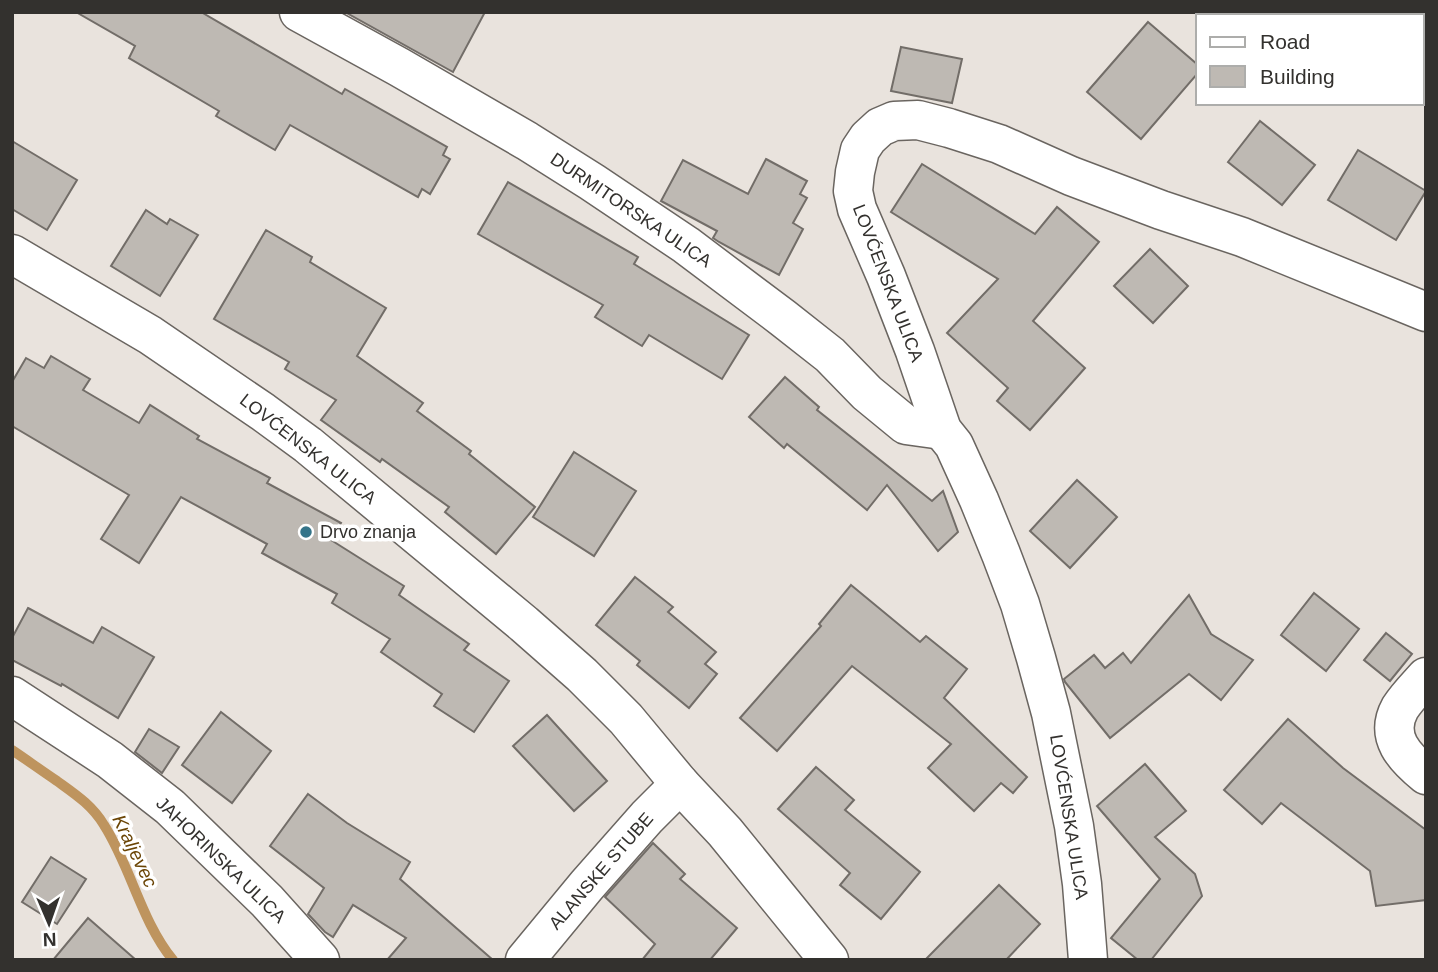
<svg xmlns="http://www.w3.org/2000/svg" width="1438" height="972" viewBox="0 0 1438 972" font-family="Helvetica,sans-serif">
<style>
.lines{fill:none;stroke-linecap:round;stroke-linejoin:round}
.stream{stroke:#be945e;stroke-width:10}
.building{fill:#beb9b3;stroke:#726d68;stroke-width:2}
.street-casing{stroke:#6a6560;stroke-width:41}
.street{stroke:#fff;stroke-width:38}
.poi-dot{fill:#357489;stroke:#fff;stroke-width:2.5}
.labels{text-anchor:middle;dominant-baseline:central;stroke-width:7;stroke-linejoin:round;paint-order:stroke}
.street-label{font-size:18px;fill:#33312e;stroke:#fff}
.poi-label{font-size:18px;fill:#33312e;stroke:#fff;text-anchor:start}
.water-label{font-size:19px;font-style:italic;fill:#6a4404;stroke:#fff}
</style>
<rect width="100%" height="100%" fill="#e9e3dd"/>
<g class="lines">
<!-- stream -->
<path class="stream" d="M 12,750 C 27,760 42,771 57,781 C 75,794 92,805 104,825 C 131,867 141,921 173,960"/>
</g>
<!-- building -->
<g class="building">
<path d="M 76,12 L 201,12 L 342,94 L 345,89 L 447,147 L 443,155 L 450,159 L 430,194 L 422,189 L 418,197 L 290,125 L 275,150 L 216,116 L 219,111 L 129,58 L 135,46 Z"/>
<path d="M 345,12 L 485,12 L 453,72 Z"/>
<path d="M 1148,22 L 1198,65 L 1198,73 L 1141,139 L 1087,92 Z"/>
<path d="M 901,47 L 962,59 L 952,103 L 891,91 Z"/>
<path d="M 1260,121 L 1315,165 L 1282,205 L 1228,162 Z"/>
<path d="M 12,141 L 77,180 L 47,230 L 12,209 Z"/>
<path d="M 1358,150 L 1426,191 L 1396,240 L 1328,200 Z"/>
<path d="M 766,159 L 807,181 L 800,194 L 807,198 L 793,223 L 803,229 L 779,275 L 719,242 L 713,238 L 717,231 L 661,201 L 683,160 L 748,194 Z"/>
<path d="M 922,164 L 1035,234 L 1057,207 L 1099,242 L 1033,321 L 1085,368 L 1030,430 L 997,401 L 1008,388 L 947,333 L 998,279 L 891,212 Z"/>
<path d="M 508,182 L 638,257 L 634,264 L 749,335 L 722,379 L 649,335 L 642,346 L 595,317 L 603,305 L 478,234 Z"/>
<path d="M 146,210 L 167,224 L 170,219 L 198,235 L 160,296 L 111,266 Z"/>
<path d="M 266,230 L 312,257 L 310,262 L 386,308 L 357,356 L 423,403 L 417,411 L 471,451 L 469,454 L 535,507 L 496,554 L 445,512 L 449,507 L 382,459 L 380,462 L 321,420 L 336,400 L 285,369 L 289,362 L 214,319 Z"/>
<path d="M 1150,249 L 1188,286 L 1153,323 L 1114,286 Z"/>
<path d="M 51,356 L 90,379 L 83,390 L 139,423 L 150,405 L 199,436 L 197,439 L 270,478 L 267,483 L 341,523 L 331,540 L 404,586 L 399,595 L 469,644 L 464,650 L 509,681 L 474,732 L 434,706 L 442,694 L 381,652 L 390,639 L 332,603 L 337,594 L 262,553 L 267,544 L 181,497 L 139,563 L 101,539 L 129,495 L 12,426 L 12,382 L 26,358 L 44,368 Z"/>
<path d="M 785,377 L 819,407 L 817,410 L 932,501 L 943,491 L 958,532 L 938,551 L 887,485 L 867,510 L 787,444 L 784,448 L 749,417 Z"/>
<path d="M 574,452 L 636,491 L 594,556 L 533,517 Z"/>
<path d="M 1077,480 L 1117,517 L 1070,568 L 1030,531 Z"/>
<path d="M 635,577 L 673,607 L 668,612 L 716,652 L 705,664 L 717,674 L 689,708 L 637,665 L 640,661 L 596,625 Z"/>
<path d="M 851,585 L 920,642 L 926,636 L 967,669 L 944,698 L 1027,777 L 1013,793 L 1001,783 L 974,811 L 928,768 L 951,744 L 852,666 L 777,751 L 740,718 L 821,626 L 819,624 Z"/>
<path d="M 1314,593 L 1359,629 L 1326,671 L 1281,635 Z"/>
<path d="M 1189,595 L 1211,634 L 1253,660 L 1221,700 L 1189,674 L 1110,738 L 1065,682 L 1064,679 L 1094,655 L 1105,668 L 1123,653 L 1131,663 Z"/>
<path d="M 28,608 L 93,643 L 102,627 L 154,657 L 118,718 L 62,684 L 61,686 L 12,660 L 12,638 Z"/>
<path d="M 1386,633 L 1412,654 L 1390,681 L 1364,660 Z"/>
<path d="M 221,712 L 271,751 L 232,803 L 182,765 Z"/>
<path d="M 547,715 L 607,781 L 574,811 L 513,746 Z"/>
<path d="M 1288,719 L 1343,768 L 1426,830 L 1426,900 L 1376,906 L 1370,871 L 1281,803 L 1262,824 L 1224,790 Z"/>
<path d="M 149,729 L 179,747 L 162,773 L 135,752 Z"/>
<path d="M 1145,764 L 1186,811 L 1155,837 L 1195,874 L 1202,896 L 1151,960 L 1138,960 L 1111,938 L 1160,879 L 1097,806 Z"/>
<path d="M 816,767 L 854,800 L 845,810 L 920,872 L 881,919 L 840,885 L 850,873 L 778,809 Z"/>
<path d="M 308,794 L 347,823 L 410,862 L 400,879 L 493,960 L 387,960 L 406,938 L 353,905 L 333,937 L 325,932 L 308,914 L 324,888 L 270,846 Z"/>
<path d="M 653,843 L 685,874 L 680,879 L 737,928 L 710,960 L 642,960 L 655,944 L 605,897 Z"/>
<path d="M 51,857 L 86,879 L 57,924 L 22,902 Z"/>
<path d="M 999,885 L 1040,924 L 1006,960 L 925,960 Z"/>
<path d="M 88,918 L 136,960 L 53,960 Z"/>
</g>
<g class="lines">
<defs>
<g id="street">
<path d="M 299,12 L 399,67 L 527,141 L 592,182 L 686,245 L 783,318 L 830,355 L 867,393 L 906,425 L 942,430"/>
<path d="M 12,254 L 150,335 L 263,412 L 308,445 L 524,624 L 582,675 L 626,719 L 680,784 L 725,832 L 829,960"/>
<path d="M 1426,677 C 1417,687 1407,697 1400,708 C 1384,737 1405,758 1426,775"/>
<path d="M 12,696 L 110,760 L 170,807 L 267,901 L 320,960"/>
<path d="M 525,960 L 587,885 L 647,817 L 680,784"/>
<path d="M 1088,960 L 1082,884 L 1074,826 L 1051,713 L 1036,658 L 1020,604 L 1001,554 L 979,500 L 954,445 L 942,430 L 915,351 L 886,276 L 857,209 L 853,191 L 855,172 L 860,150 L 868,138 L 880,127 L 894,121 L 918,120 L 949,128 L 999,144 L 1071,176 L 1161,210 L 1242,237 L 1426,312"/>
</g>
</defs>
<!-- street casing -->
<use href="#street" class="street-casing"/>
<!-- street -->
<use href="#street" class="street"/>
</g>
<!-- markers -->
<circle class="poi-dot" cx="306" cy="532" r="7"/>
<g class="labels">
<!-- street labels -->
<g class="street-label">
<text transform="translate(631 210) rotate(34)">DURMITORSKA ULICA</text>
<text transform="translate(888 283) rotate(69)">LOVĆENSKA ULICA</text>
<text transform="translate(308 449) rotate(38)">LOVĆENSKA ULICA</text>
<text transform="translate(1069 817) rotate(81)">LOVĆENSKA ULICA</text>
<text transform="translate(221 860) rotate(44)">JAHORINSKA ULICA</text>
<text transform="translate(601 871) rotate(-49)">ALANSKE STUBE</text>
</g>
<!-- poi labels -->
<g class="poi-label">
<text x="320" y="532">Drvo znanja</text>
</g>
<!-- water labels -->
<g class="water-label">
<text transform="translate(135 851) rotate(64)">Kraljevec</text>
</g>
</g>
<!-- border -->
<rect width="1438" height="972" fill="none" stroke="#33312e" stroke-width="28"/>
<!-- legend -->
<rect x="1196" y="14" width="228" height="91" fill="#ffffff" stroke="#adadab" stroke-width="2"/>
<rect x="1210" y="37" width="35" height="10" fill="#ffffff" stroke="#adadab" stroke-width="2"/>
<text x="1260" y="49" font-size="21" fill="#33312e">Road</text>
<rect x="1210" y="66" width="35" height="21" fill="#beb9b3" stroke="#adadab" stroke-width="2"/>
<text x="1260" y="84" font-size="21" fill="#33312e">Building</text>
<!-- north arrow -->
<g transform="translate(49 923) rotate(178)" stroke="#ffffff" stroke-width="5" paint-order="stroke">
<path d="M0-5L12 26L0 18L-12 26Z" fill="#33312e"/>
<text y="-10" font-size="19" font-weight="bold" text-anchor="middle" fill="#33312e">N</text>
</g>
</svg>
